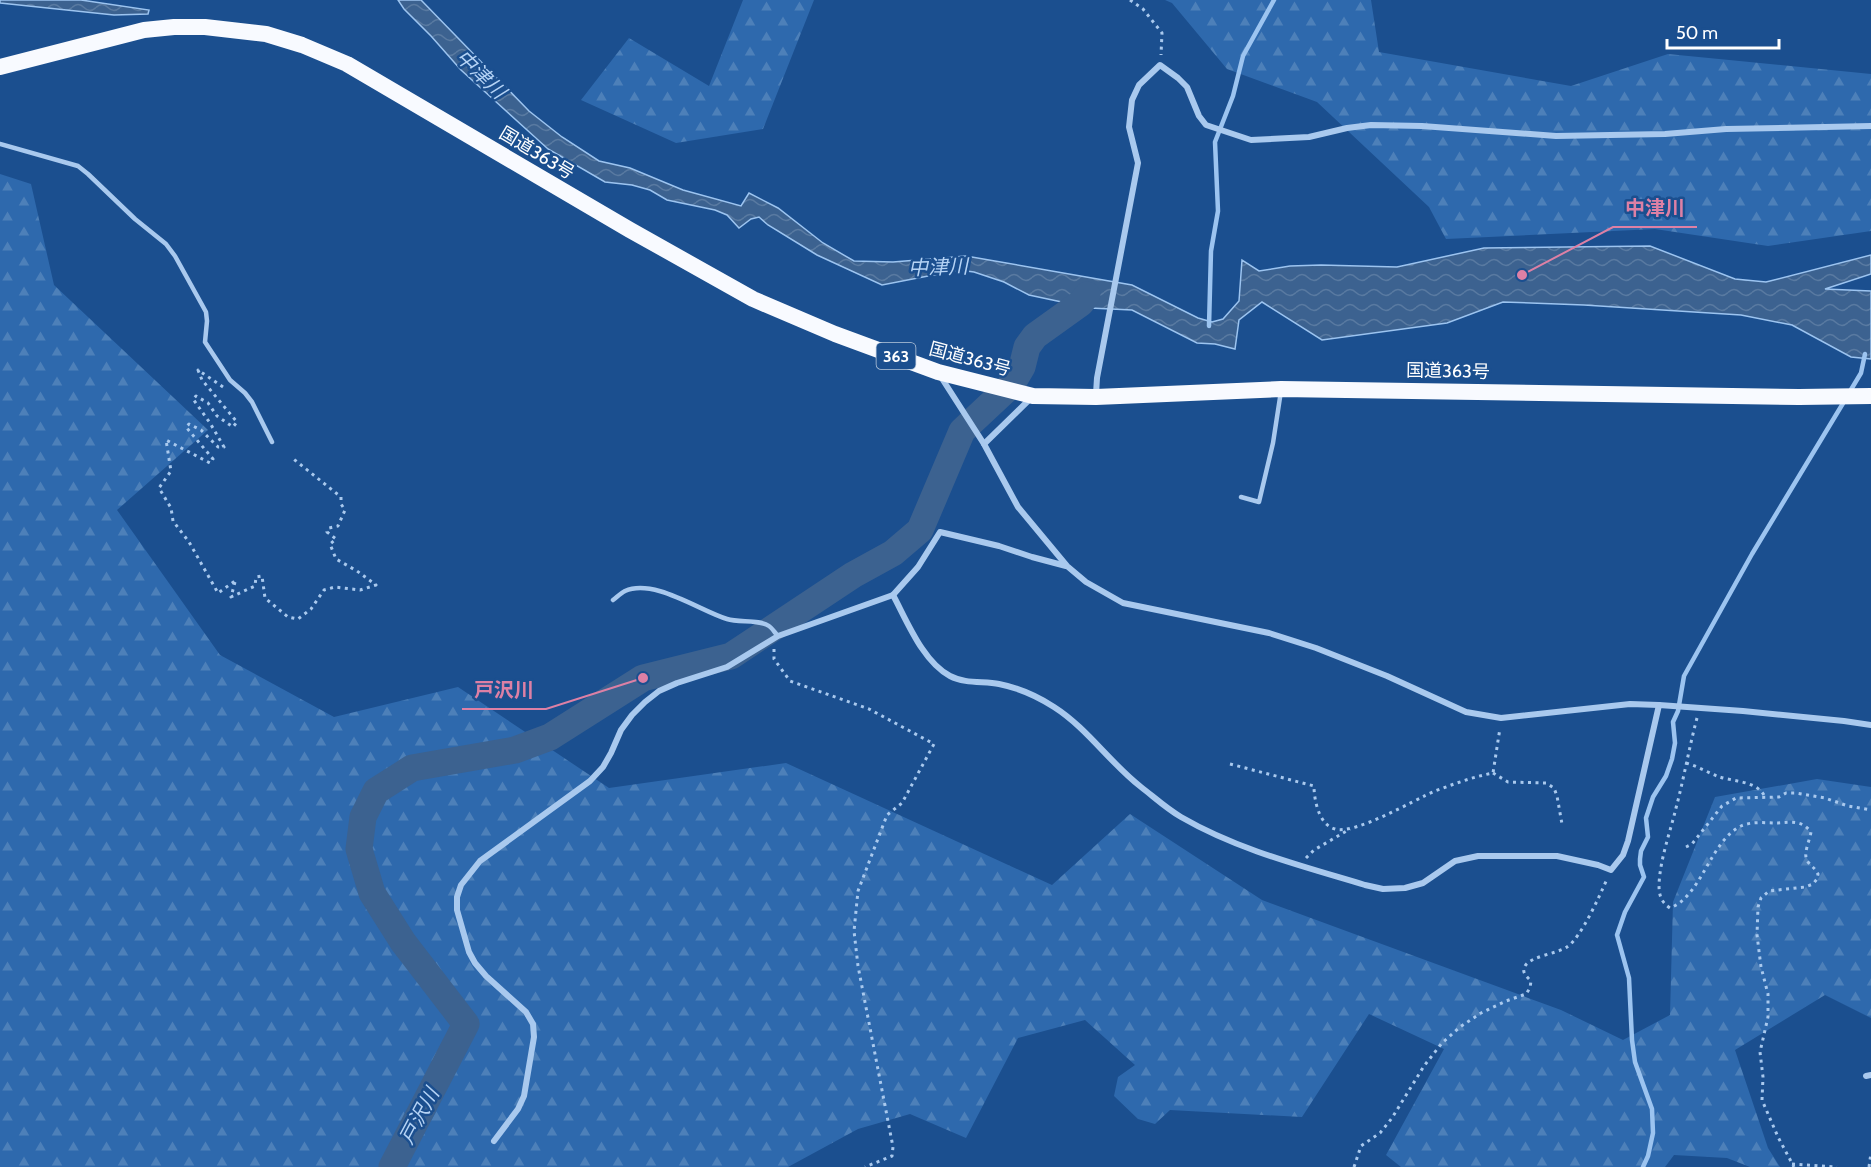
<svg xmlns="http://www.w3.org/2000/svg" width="1871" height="1167" viewBox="0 0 1871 1167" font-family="Cabin,'Noto Sans JP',sans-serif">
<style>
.forest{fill:url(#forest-firs)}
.water{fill:url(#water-waves);stroke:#9cc4f0;stroke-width:1.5}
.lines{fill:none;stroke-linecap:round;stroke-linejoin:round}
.stream{stroke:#9cc4f0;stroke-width:4.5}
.river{stroke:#3c6290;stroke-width:27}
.path{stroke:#a9c9ee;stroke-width:3;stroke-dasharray:3 4.5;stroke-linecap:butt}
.service{stroke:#a9c9ee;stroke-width:4.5}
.minor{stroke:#a9c9ee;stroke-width:6}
.trunk{stroke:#f8faff;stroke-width:16}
.labels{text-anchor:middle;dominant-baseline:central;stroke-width:5;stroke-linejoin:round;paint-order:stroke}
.shield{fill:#1b4f8f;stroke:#bbcadd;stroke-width:1.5}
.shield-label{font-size:16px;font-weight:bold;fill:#fff}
.street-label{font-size:18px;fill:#fff;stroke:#1b4f8f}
.water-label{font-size:20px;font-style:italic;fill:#b5d3f5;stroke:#1b4f8f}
.leader{fill:none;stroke:#dd80a5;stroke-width:2}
.callout-dot{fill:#dd80a5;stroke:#1b4f8f;stroke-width:2}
.callout-label{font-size:20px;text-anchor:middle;font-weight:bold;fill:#dd80a5;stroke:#1b4f8f;stroke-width:5;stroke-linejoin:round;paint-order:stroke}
</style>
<defs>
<pattern id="forest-firs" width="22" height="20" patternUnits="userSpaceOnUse" patternTransform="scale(1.5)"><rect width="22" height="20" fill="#2e69ad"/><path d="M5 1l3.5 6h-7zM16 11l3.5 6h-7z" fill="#4d80b9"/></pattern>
<pattern id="water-waves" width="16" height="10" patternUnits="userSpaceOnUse" patternTransform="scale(1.5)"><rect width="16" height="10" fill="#3c6290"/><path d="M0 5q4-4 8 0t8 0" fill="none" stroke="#597aa1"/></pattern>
</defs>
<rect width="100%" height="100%" fill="#1b4f8f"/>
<!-- forest -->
<g class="forest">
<path d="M 743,0 L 814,0 L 763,129 L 676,143 L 581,100 L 629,38 L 709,86 Z"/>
<path d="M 1165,0 L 1371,0 L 1379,52 L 1571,86 L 1668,54 L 1871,74 L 1871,231 L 1768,246 L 1655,229 L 1446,239 L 1429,207 L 1317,102 L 1227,69 L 1172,3 Z"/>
<path d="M 0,174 L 31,184 L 54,285 L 208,430 L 117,510 L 220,655 L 334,717 L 458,687 L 609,788 L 786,763 L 1052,885 L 1130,814 L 1262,900 L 1561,1010 L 1623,1040 L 1670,1015 L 1673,902 L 1715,797 L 1817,779 L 1871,787 L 1871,1018 L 1825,995 L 1735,1050 L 1768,1148 L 1780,1167 L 1750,1167 L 1727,1158 L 1674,1155 L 1665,1167 L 1401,1167 L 1386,1155 L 1444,1049 L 1369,1014 L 1302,1117 L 1170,1110 L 1155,1124 L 1138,1119 L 1114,1096 L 1118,1077 L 1135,1065 L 1085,1020 L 1018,1038 L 966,1138 L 910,1114 L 858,1129 L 788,1167 L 0,1167 Z"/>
</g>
<!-- water -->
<g class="water">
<path d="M 0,0 L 81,0 L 149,10 L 148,14 L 114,15 L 0,3 Z"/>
<path d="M 398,0 L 421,0 L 529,111 L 562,137 L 599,161 L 630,168 L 683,190 L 741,206 L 749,193 L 778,208 L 823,243 L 854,261 L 893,262 L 966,256 L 1132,285 L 1198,318 L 1212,322 L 1223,319 L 1239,301 L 1242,260 L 1259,271 L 1290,266 L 1321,265 L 1397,267 L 1484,248 L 1650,246 L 1735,279 L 1766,282 L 1871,255 L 1871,274 L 1825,289 L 1871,291 L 1871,359 L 1851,357 L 1792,325 L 1741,315 L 1584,305 L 1503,302 L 1447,323 L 1322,340 L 1262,302 L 1239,320 L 1235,349 L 1215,344 L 1197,343 L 1132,310 L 1090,308 L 1029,295 L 1004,282 L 974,272 L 959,270 L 882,285 L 817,255 L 768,225 L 759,217 L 751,219 L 739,228 L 727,215 L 715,210 L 667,200 L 650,190 L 632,185 L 605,182 L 548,149 L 461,70 L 431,36 L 404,9 Z"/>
</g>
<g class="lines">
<!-- stream -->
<g class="stream">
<path d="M 1209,326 L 1211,251 L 1218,211 L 1215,142 L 1233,96 L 1243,56 L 1274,0"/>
<path d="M 1849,393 L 1861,373 L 1865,354"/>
<path d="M 1643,1167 L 1648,1156 L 1653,1133 L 1652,1109 L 1635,1062 L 1632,1040 L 1629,978 L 1617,935 L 1625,912 L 1644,877 L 1640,865 L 1640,859 L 1641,851 L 1648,837 L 1646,818 L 1653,797 L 1666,776 L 1672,759 L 1675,743 L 1673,722 L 1678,711 L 1684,676 L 1752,554 L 1845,400"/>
</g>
<!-- river -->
<path class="river" d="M 392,1167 L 466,1024 L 403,942 L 372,893 L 359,849 L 363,817 L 376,791 L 412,768 L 515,750 L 550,737 L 643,678 L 731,656 L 853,575 L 893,553 L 920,530 L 962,431 L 1012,384 L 1022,367 L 1027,347 L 1035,336 L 1081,303 L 1087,295"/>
<!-- path -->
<g class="path">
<path d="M 1130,0 L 1143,9 L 1162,33 L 1161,55"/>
<path d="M 223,387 L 198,370 L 202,380 L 237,422 L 233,427 L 217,416 L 208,403 L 196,396 L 193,399 L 210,423 L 224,447 L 218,447 L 201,430 L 189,424 L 186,427 L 213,459 L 210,463 L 166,440 L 171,471 L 159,488 L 171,508 L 173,521 L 189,542 L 218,593 L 235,581"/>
<path d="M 235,582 L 231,597 L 255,586 L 256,577 L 262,576 L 265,598 L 288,617 L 298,619 L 311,609 L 324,590 L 335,587 L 360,590 L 376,585 L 357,571 L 336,559 L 330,544 L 336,539 L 327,532 L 329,528 L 338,526 L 345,510 L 341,504 L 341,497 L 291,457"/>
<path d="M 774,649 L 774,659 L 790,681 L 869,709 L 934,744 L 902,803 L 887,815 L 858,891 L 854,931 L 858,966 L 893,1147 L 892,1156 L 865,1167"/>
<path d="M 1697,718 C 1689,748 1684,778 1676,808 C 1670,833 1660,859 1659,885 C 1659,895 1661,902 1670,908 C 1702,896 1710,841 1741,826 C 1752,821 1766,823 1778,823 C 1791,822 1802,820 1811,832 C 1810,840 1802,855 1808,862 C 1812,867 1815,868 1818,874 L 1817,879 L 1813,884 L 1805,887 L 1769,891 L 1761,898 L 1758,907 L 1757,935 L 1761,967 L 1768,994 L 1768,1017 L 1760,1052 L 1763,1077 L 1762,1100 L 1778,1137 L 1794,1167"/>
<path d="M 1686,763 C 1697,766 1707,772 1717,776 C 1732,782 1757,780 1765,797"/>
<path d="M 1230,764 L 1314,786 C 1314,800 1319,825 1335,829 C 1355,835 1414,800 1435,791 C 1454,784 1472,777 1493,773 L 1500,728"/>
<path d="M 1493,773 L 1508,782 L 1546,783 L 1554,788 L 1557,796 L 1562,824"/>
<path d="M 1686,847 L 1692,844 L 1722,806 L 1736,798 L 1779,797 L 1786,793 L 1796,793 L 1825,798 L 1848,806 L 1871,810"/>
<path d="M 1306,858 L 1314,850 L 1350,829"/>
<path d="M 1792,1164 L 1837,1167"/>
<path d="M 1354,1167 L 1361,1146 L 1380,1133 L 1392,1118 L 1424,1066 L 1442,1043 L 1460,1027 L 1481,1013 L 1506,1001 L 1526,994 L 1530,988 L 1531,981 C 1527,977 1521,972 1525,966 C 1531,956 1556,954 1567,947 C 1581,938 1600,895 1607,879"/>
<path d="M 1869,1167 L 1871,1153"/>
</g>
<!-- service -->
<g class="service">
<path d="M 0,144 L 78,166 L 88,174 L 135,219 L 166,244 L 175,256 L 206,312 L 207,321 L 205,342 L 230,380 L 245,393 L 252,402 L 272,442"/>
<path d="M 1241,497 L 1259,502 L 1273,443 L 1281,391"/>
<path d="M 613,600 C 617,597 621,593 625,591 C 654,578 700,611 727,619 C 739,623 759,619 769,626 C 772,628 775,633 778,636"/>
</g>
<!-- minor -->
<g class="minor">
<path d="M 941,377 L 984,444 L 1018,507 L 1067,566 L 1086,582 L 1123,603 L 1269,633 L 1316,648 L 1387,676 L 1466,712 L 1501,718 L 1630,704 L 1659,705 L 1743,711 L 1844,721 L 1871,725"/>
<path d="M 1096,394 L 1097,378 L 1138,163 L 1129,127 L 1132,100 L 1139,85 L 1160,65 L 1178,78 L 1187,87 L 1199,116 L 1206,125 L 1251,140 L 1309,137 L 1347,128 L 1371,125 L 1422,126 L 1556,136 L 1665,134 L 1726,129 L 1871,126"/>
<path d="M 984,444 L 1031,398"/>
<path d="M 893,595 C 907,621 923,662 950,676 C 965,684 984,681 999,684 C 1019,688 1037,696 1054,707 C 1087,728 1110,763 1141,787 C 1154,797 1167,809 1181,817 C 1238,850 1302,866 1365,885 L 1383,889 L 1405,888 L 1423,883 L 1455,861 L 1478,856 L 1557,856 L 1598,865 L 1611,870 L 1623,855 L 1628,841 L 1659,705"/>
<path d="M 1866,1076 L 1871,1075"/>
<path d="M 494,1141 L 518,1109 L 524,1096 L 534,1037 L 533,1024 L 526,1012 L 486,976 L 475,963 L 469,952 L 457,910 L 457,897 L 461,885 L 480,861 L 590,781 L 603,767 L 611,753 L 621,730 L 632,715 L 645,702 L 659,691 L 677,683 L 727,667 L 778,636 L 893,595 L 918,567 L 940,532 L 999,546 L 1032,557 L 1066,566"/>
</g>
<!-- trunk -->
<path class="trunk" d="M 0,67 L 144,30 L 174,27 L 205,27 L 266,34 L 302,45 L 347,64 L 630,230 L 753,299 L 835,334 L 938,372 L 1033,396 L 1096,397 L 1281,389 L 1799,397 L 1871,396"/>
</g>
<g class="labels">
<!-- shield labels -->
<rect class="shield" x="876.5" y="343" width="39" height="26" rx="4.5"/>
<g class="shield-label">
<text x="896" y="356">363</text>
</g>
<!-- street labels -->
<g class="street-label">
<text transform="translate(537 153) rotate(31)">国道363号</text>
<text transform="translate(970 359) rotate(15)">国道363号</text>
<text transform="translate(1448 371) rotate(1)">国道363号</text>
</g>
<!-- water labels -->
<g class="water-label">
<text transform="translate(481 74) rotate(44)">中津川</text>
<text transform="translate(938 267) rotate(-2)">中津川</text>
<text transform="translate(419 1116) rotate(-62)">戸沢川</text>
</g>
</g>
<!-- callouts -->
<path class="leader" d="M1522 275L1613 227H1697M643 678L546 709H462"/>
<g class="callout-dot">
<circle cx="1522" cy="275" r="6"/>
<circle cx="643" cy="678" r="6"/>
</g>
<g class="callout-label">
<text x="1655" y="215">中津川</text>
<text x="504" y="697">戸沢川</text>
</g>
<!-- scale -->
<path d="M1667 39v9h112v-9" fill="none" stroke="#ffffff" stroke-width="3"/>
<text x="1676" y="39" font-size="18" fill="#ffffff" stroke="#1b4f8f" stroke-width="4.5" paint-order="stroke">50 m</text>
</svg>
